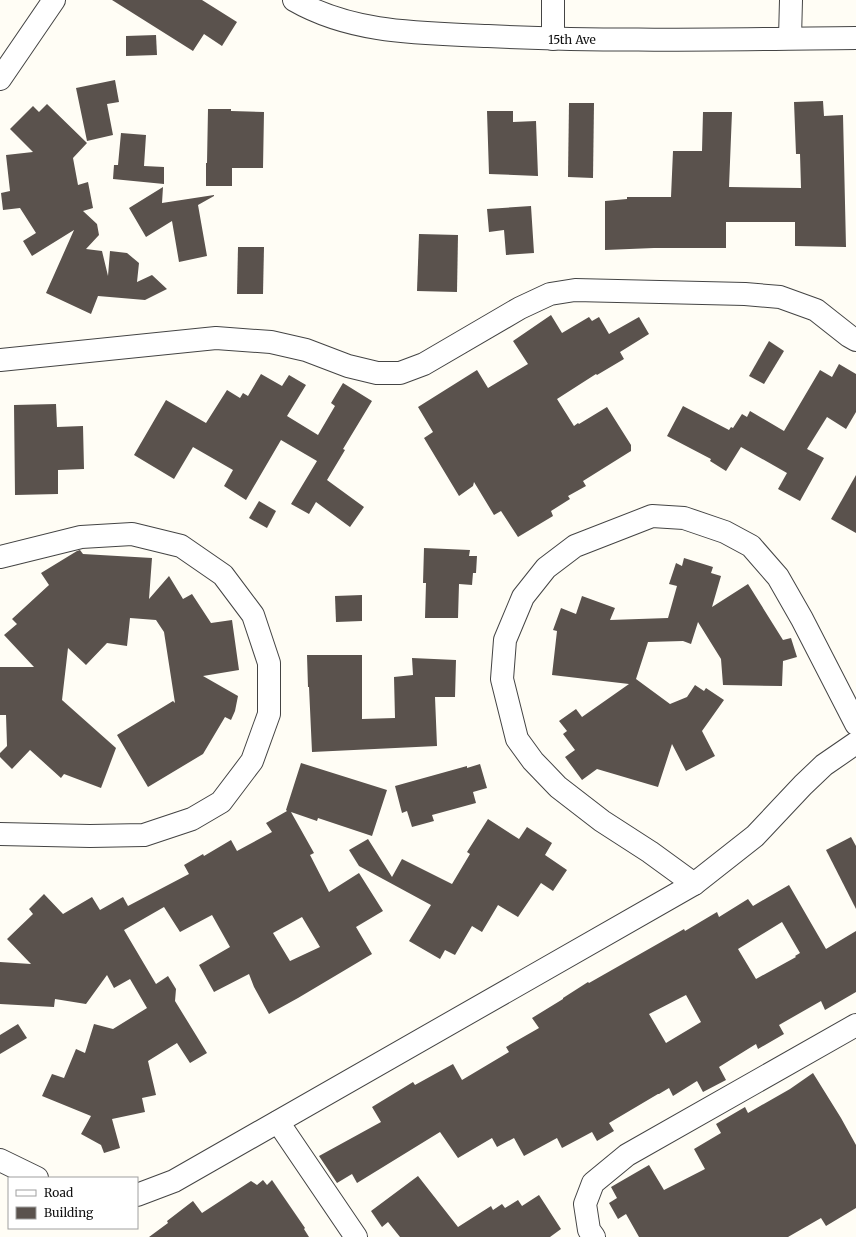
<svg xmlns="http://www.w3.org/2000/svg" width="856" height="1237" viewBox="0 0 856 1237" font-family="Merriweather,serif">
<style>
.building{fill:#5a524d;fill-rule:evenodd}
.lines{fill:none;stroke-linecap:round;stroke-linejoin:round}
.minor-casing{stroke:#444;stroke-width:24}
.minor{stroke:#fff;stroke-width:22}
.labels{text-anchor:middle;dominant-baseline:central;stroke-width:4;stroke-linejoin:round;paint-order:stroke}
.street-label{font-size:12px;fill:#111;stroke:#fff}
</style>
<rect width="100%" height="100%" fill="#fffdf5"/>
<!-- building -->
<g class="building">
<path d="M 112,0 L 202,0 L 237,22 L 222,46 L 204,34 L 193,51 Z"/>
<path d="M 156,35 L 157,55 L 126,56 L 126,36 Z"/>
<path d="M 115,80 L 119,102 L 107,104 L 113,135 L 87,141 L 76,88 Z"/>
<path d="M 823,101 L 824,116 L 843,115 L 846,247 L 795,246 L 795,222 L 726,222 L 726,248 L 654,248 L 605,250 L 605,201 L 627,199 L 627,197 L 671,197 L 673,151 L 702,151 L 703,112 L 732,112 L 729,187 L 801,188 L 800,154 L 796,154 L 794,102 Z"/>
<path d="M 569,103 L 594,103 L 593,178 L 568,177 Z"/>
<path d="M 47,104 L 87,143 L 73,158 L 78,185 L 88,182 L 93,208 L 83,211 L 97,224 L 99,235 L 86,249 L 102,251 L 108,276 L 110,251 L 127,253 L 139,263 L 137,282 L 152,275 L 167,289 L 145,300 L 98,296 L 91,314 L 46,293 L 74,230 L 32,256 L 23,241 L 36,233 L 20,208 L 3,210 L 1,193 L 10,191 L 6,155 L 33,152 L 10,129 L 33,106 L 39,112 Z"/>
<path d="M 208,109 L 231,109 L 231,111 L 264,112 L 263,168 L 232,168 L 232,186 L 206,186 L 206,163 L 207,163 Z"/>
<path d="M 487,111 L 513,111 L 513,122 L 536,121 L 538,176 L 489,174 Z"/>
<path d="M 121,133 L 146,135 L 144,166 L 164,167 L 164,184 L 113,179 L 114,165 L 118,165 Z"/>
<path d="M 163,187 L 162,203 L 214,195 L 214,196 L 198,205 L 207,256 L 179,262 L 172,221 L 146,237 L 129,208 Z"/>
<path d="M 531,206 L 534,253 L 506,255 L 504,230 L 489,232 L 487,209 Z"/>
<path d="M 419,234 L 458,235 L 457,292 L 417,291 Z"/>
<path d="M 238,247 L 264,247 L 263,294 L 237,294 Z"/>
<path d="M 551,315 L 562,333 L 589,317 L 592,321 L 599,317 L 609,334 L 639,317 L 649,334 L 620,352 L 624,359 L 597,375 L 596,374 L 557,399 L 574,426 L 578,423 L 579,424 L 607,407 L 631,445 L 631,451 L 583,481 L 586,486 L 568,496 L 570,499 L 551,511 L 553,516 L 518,537 L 501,511 L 494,515 L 474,482 L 473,486 L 459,496 L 424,438 L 433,432 L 418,407 L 477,370 L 488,388 L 528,364 L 513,341 Z"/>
<path d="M 769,341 L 784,351 L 764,384 L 749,376 Z"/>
<path d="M 839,364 L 856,374 L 856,412 L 846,429 L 827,417 L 807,449 L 824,458 L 800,501 L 778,489 L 787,473 L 741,447 L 726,471 L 710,461 L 711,459 L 667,436 L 683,406 L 729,430 L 731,427 L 733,428 L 742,414 L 747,417 L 750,411 L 784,431 L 820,370 L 832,377 Z"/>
<path d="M 261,374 L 282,386 L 289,375 L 306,385 L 287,416 L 318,435 L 335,406 L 331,403 L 343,383 L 372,401 L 343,449 L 345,450 L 327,480 L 364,507 L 350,527 L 316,502 L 309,514 L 291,504 L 317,461 L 281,440 L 246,500 L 224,486 L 233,470 L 193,447 L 174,479 L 134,455 L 166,400 L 206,423 L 227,390 L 240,398 L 243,393 L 248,396 Z"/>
<path d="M 56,404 L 57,427 L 83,426 L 84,469 L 58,470 L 58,494 L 15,495 L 14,405 Z"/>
<path d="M 856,475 L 856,533 L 831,519 Z"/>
<path d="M 259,501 L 276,511 L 267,528 L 249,518 Z"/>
<path d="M 424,548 L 470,550 L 469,556 L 477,556 L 476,573 L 473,573 L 472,585 L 459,584 L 458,618 L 425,618 L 426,583 L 423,583 Z"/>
<path d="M 80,550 L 83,554 L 152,558 L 149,599 L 169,576 L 183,599 L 192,594 L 211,623 L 232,620 L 239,670 L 203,676 L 238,696 L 235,711 L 231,720 L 225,717 L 203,754 L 148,787 L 117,735 L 173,701 L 175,703 L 164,632 L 156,620 L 130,618 L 127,646 L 107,643 L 86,665 L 68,648 L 62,700 L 116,748 L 101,788 L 64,774 L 61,778 L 30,750 L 12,769 L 0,757 L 0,753 L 7,746 L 6,715 L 0,715 L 0,667 L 34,667 L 4,635 L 17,624 L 12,619 L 49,585 L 41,573 L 77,551 Z"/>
<path d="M 684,558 L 713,567 L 711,573 L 721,576 L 712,607 L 748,584 L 783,640 L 791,638 L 797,657 L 783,661 L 782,686 L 723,685 L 721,659 L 698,622 L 691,644 L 683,641 L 648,642 L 636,679 L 670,704 L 687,697 L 695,685 L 704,691 L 706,688 L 724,700 L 702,731 L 715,756 L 686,771 L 672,744 L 658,787 L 597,769 L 582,780 L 565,757 L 575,750 L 563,734 L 567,731 L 559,721 L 576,709 L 582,717 L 629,684 L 552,675 L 557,631 L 553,630 L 561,608 L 576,614 L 582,596 L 615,608 L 610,620 L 668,618 L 677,586 L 669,584 L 676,563 L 682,566 Z"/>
<path d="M 362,595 L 362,621 L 336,622 L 335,596 Z"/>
<path d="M 307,655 L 362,655 L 362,719 L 395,718 L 394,677 L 413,675 L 412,658 L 456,660 L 455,697 L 435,697 L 437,746 L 312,752 L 309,687 L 308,687 Z"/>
<path d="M 301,763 L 387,790 L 372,836 L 318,818 L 317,821 L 291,812 L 314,853 L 310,855 L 329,892 L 359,873 L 383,911 L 356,927 L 372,954 L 298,998 L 269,1014 L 254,987 L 249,974 L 214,992 L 199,965 L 230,947 L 212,915 L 180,932 L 164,907 L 124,930 L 156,984 L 168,976 L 176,989 L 175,1001 L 207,1053 L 190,1063 L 177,1043 L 148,1061 L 156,1095 L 142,1098 L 145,1112 L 112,1119 L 120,1148 L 104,1153 L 101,1145 L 81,1134 L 91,1116 L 42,1096 L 52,1074 L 64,1078 L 76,1049 L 85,1053 L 94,1024 L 113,1029 L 147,1008 L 130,979 L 114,988 L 107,975 L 86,1004 L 55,999 L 54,1007 L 0,1004 L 0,962 L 31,964 L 7,939 L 33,914 L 29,909 L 44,894 L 63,914 L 92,897 L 100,910 L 123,897 L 128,906 L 189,874 L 184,865 L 203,854 L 204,856 L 231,840 L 237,851 L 272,832 L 266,823 L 287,811 L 286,810 ZM 302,917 L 320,947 L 290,961 L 273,933 Z"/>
<path d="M 480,764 L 487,788 L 473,792 L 476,803 L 432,815 L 434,821 L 412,827 L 407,811 L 402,813 L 395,786 L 467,766 L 467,768 Z"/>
<path d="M 488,819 L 519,839 L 527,827 L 552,843 L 545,855 L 567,870 L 553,891 L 541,883 L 518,917 L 498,905 L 482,932 L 472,926 L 455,955 L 445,950 L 440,959 L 409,941 L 431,905 L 359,866 L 349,850 L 368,839 L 392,877 L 402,859 L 452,884 L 470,854 L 467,852 Z"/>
<path d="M 851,837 L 856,846 L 856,909 L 826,850 Z"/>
<path d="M 789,885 L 826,949 L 856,931 L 856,992 L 825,1010 L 821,1001 L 779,1025 L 784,1034 L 758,1049 L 756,1044 L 719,1067 L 726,1080 L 703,1092 L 697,1081 L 673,1096 L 669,1088 L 659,1094 L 658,1094 L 609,1123 L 614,1131 L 597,1141 L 592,1132 L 562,1148 L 557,1138 L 524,1156 L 514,1138 L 497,1147 L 492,1138 L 458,1158 L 440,1132 L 357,1183 L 352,1174 L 337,1183 L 319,1156 L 381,1122 L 372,1107 L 413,1082 L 415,1085 L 453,1064 L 462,1080 L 509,1052 L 506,1047 L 539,1028 L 532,1018 L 563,999 L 563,998 L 588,982 L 589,983 L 684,929 L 685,931 L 717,912 L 719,917 L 748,899 L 753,906 ZM 782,922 L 800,953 L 795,956 L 796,957 L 756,979 L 738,949 ZM 686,995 L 701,1022 L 666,1043 L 649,1014 Z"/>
<path d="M 18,1024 L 27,1038 L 0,1054 L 0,1035 Z"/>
<path d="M 813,1073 L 841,1118 L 856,1145 L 856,1208 L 826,1226 L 821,1218 L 788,1237 L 639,1237 L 626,1214 L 618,1219 L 609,1203 L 617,1198 L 611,1187 L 649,1165 L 664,1190 L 705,1169 L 694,1149 L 721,1133 L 716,1124 L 745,1107 L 748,1113 L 790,1089 Z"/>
<path d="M 418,1176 L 458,1227 L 491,1206 L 493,1210 L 502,1204 L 505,1208 L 518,1200 L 522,1206 L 539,1195 L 561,1229 L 550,1237 L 400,1237 L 388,1222 L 382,1227 L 371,1211 Z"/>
<path d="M 263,1180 L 267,1185 L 272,1180 L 305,1228 L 304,1229 L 309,1237 L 149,1237 L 168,1223 L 167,1221 L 193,1201 L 202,1213 L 251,1181 L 257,1185 Z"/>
</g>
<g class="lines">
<defs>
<g id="minor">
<path d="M 294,0 C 353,34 422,33 488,36 C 610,42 733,39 856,38"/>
<path d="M 553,0 L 553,39"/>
<path d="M 790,38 L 791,0"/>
<path d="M 0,79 L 54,0"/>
<path d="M 0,360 L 216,338 L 271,342 L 306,350 L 348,366 L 377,373 L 400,373 L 424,364 L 520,308 L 550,294 L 575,290 L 745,294 L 780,297 L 816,310 L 849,336 L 856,340"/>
<path d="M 0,557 L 81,537 L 132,534 L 181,546 L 223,575 L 253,615 L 269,663 L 269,714 L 252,761 L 221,802 L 192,819 L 144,835 L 90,836 L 0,834"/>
<path d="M 694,884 L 650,852 L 602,821 L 558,787 L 533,761 L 517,739 L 502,679 L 505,640 L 523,597 L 546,568 L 575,546 L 652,516 L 684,518 L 725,532 L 751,546 L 778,577 L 802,619 L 856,724"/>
<path d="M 278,1122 L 356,1237"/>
<path d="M 0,1160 L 37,1178"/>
<path d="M 137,1195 L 174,1181 L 694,884 L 755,836 L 803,785 L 824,765 L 856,743"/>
<path d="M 594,1237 L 589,1230 L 585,1204 L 593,1183 L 627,1155 L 856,1025"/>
</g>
</defs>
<!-- minor casing -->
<use href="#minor" class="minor-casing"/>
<!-- minor -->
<use href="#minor" class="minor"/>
</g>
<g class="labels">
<!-- street labels -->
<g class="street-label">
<text x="572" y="39">15th Ave</text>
</g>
</g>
<!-- legend -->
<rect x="8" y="1177" width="130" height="52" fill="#ffffff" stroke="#a0a0a0"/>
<rect x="16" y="1190" width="20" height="6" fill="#ffffff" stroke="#a0a0a0"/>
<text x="44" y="1197" font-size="12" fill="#111111">Road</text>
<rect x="16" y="1207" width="20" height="12" fill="#5a524d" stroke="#a0a0a0"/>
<text x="44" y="1217" font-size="12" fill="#111111">Building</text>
</svg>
